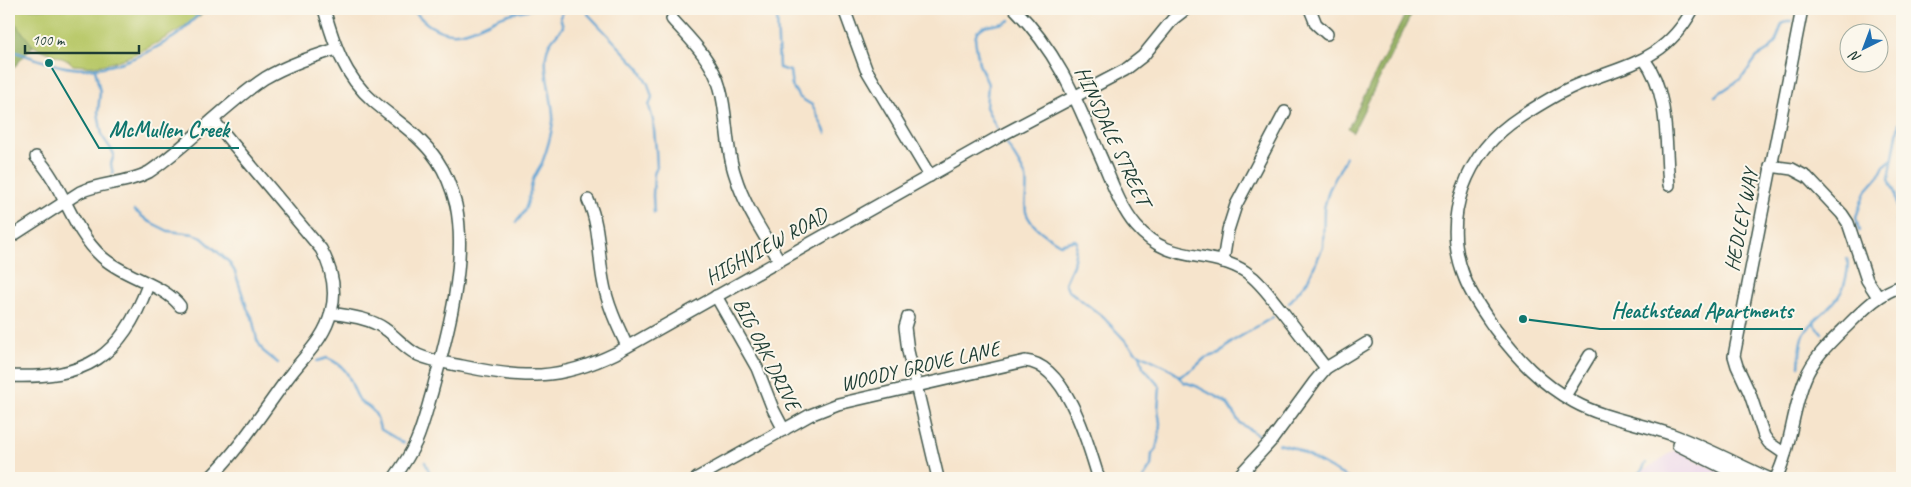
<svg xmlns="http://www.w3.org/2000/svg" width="1911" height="487" viewBox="0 0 1911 487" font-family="Caveat,sans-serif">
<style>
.built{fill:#ead1ec}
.green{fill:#b9c96b;stroke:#6c8350}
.forest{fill:#92ad5f;stroke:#58754a}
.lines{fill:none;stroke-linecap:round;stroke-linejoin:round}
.stream{stroke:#5ca0d1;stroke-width:2.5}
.minor-casing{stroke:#3f564b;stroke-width:14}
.minor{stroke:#fff;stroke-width:11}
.labels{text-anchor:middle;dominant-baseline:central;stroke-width:4;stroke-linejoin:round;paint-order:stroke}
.street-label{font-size:21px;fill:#1f3d34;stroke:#fbf7ec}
.leader{fill:none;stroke:#0f766e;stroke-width:2}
.callout-dot{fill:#0f766e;stroke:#fbf7ec;stroke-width:2}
.callout-label{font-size:22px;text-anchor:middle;font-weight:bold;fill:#0f766e;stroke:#fbf7ec;stroke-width:4;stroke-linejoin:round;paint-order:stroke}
</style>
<rect width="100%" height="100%" fill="#fbf7ec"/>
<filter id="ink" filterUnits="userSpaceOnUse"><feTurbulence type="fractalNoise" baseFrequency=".02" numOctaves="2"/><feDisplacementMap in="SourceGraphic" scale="10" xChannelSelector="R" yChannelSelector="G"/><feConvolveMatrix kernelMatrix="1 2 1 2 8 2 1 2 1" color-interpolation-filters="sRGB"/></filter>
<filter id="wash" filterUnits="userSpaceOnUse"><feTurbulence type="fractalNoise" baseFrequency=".0096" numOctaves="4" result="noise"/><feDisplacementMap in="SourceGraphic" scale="20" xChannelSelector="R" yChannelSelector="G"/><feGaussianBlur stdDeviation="1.12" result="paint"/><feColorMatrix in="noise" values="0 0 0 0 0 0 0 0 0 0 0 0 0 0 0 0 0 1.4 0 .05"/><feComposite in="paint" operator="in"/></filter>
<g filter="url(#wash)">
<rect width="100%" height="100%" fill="#f6e4cc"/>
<!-- built -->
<path class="built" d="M 1675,450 L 1732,478 L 1632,478 Z"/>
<!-- green -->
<path class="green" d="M 9,9 L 210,9 C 178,31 135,60 96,66 C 88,67 80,65 73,65 L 69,61 L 33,46 L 9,15 Z"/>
<!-- forest -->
<g class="forest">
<path d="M 1408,9 L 1414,9 L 1353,132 L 1348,128 Z"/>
<path d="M 9,15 L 33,46 L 9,73 Z"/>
</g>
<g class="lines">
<!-- stream -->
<g class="stream">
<path d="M 412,9 C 417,14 423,21 429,25 C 455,42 473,29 498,18 C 508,13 521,11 532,9"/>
<path d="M 586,9 L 588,14 L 639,68 L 648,84 L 652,97 L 649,106 L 653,120 L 656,150 L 657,167 L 654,174 L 653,196 L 654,213"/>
<path d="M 772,9 L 777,15 L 779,68 L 790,71 L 792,86 L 799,97 L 812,105 L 826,133"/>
<path d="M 1898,25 L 1902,26"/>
<path d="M 9,56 L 16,52 C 34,58 53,66 72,68 C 106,73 146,55 174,37 C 186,29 194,17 206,9"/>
<path d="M 95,69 L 100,92 L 98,112 L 102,136 L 113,152 L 114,155 L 111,164 L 113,174"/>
<path d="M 1715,96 L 1742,78 L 1757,57 L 1769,50 L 1776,41 L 1782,24 L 1787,21 L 1791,21"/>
<path d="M 1902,119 L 1899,123 L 1889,179 L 1895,193 L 1898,213 L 1896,219 L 1902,237"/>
<path d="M 997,129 L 986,107 L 988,84 L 979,64 L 975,39 L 977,32 L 983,27 L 1004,23 L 1010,20"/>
<path d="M 1007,144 C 1012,153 1024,170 1026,178 C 1028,189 1024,201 1026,212 C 1030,226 1048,237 1060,244 L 1075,240 L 1077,242 L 1073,265 L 1065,283 L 1068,290 L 1103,317 L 1136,352 L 1172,370 L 1184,382 L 1196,386 L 1224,401 L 1228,405 L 1240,423 L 1261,437"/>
<path d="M 134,210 L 148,221 L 168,231 L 194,234 L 202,238 L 229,262 L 235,272 L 247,308 L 252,317 L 257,340 L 263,351 L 278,363"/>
<path d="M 516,222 C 529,210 528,196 533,180 C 535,174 539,168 542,163 C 547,150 551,135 553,122 C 555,101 539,65 549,45 C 552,39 558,33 563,27 L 560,17 L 565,9"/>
<path d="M 1859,231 L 1856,217 L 1865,192 L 1879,176 L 1884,166 L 1891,160"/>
<path d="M 1289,303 L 1308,280 L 1323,247 L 1324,208 L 1329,190 L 1346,157"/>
<path d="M 1814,321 L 1815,325 L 1822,333"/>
<path d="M 1140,354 L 1143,367 L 1160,387 L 1158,409 L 1160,423 L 1159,435 L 1156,449 L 1152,454 L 1151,466 L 1143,478"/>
<path d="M 317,361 L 327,358 C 354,370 347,381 360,401 C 363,404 367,405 370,408 C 377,413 378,421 380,429 L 404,443"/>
<path d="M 1799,366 C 1800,357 1800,343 1804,335 C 1815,313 1838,308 1845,282 C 1847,275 1849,266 1847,259"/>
<path d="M 1179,377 L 1194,368 L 1205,358 L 1219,354 L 1233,341 L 1273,317"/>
<path d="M 1279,444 L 1294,448 L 1348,478"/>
<path d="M 425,462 L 432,478"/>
<path d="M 1633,478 L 1642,470 L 1646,463"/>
</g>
</g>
</g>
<g filter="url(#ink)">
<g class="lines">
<defs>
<g id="minor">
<path d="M 324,9 C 334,44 344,76 373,101 C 395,120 420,135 437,160 C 446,173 452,189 456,205 C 468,263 447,336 432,392 C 427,409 423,426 416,442 C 410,455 402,467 394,478"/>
<path d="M 844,9 L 866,69 L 930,176"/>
<path d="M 1015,9 C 1059,54 1076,99 1100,155 C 1111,179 1119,206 1136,226 C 1170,266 1209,248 1246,272 C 1261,282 1271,298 1282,311 C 1297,330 1311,349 1326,368"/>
<path d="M 1310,9 L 1316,24 L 1327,34"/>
<path d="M 1693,9 C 1662,65 1623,64 1570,88 C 1553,96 1536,107 1520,117 C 1466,152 1440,218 1465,279 C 1472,297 1484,313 1495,329 C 1517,358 1541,384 1574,402 C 1605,419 1640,423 1673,435 C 1705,447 1737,464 1768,478"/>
<path d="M 672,19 C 690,39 713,61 720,88 C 728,116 725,146 735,175 C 744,205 763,233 779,260"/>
<path d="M 1644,59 C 1670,94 1665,144 1669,185"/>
<path d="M 36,157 C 63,184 71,229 102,257 C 124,277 165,285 180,306"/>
<path d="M 1770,166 L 1792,169 L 1807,177 L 1842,214 L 1848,223 L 1867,280 L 1878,297"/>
<path d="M 588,200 C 600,226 598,253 603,280 C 607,304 617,325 627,346"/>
<path d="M 9,238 L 80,192 C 102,182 127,184 149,172 C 190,144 224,105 265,78 C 287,65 312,57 336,49"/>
<path d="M 1223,262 L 1228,230 L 1236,205 L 1285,112"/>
<path d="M 716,296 L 757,368 L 773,409 L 784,430"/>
<path d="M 331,313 C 349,316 370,318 385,329 C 397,337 405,349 418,355 C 431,361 448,363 462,366 C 523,379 559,381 616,353 L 1002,135 L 1125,70 L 1143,56 L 1173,19 L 1186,9"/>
<path d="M 908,317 L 905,327 L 908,351 L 938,478"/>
<path d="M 9,376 C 86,379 121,358 148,285"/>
<path d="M 1565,396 L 1590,355"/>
<path d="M 1678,445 L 1744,478"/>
<path d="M 1785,454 L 1769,443 L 1764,436 L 1750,394 L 1737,366 L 1734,356 L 1802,9"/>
<path d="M 210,478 C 240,448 262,413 287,379 C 303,357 325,339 331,312 C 337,290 332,269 321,249 L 213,120"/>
<path d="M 697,478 L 810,415 L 838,404 L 1025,361 C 1066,364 1088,443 1098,476"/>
<path d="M 1237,478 L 1271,441 L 1315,381 L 1326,368 L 1367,343"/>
<path d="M 1776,478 C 1791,448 1792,411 1805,379 C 1814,356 1833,340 1850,323 C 1866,307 1880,293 1902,286"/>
</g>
</defs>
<!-- minor casing -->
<use href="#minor" class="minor-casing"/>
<!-- minor -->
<use href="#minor" class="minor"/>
</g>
</g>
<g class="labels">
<!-- street labels -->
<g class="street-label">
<text transform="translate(1113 136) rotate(65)">HINSDALE STREET</text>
<text transform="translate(1741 220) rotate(-79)">HEDLEY WAY</text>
<text transform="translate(766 246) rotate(-29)">HIGHVIEW ROAD</text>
<text transform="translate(767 354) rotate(63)">BIG OAK DRIVE</text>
<text transform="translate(920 366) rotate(-13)">WOODY GROVE LANE</text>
</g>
</g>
<!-- callouts -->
<path class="leader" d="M49 63L99 148H239M1523 319L1600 329H1803"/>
<g class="callout-dot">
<circle cx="49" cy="63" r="5"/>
<circle cx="1523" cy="319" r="5"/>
</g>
<g class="callout-label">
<text x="169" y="137">McMullen Creek</text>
<text x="1702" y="318">Heathstead Apartments</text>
</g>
<!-- margin -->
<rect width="1911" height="487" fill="none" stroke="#fbf7ec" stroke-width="30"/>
<!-- north arrow -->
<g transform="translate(1864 48) rotate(222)"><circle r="24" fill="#fbf7ec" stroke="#a3ada2"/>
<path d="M0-4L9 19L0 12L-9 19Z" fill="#1f6fb2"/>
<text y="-8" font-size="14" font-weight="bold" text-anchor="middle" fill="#1f3d34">N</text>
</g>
<!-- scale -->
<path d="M25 45v8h114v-8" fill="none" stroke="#1f3d34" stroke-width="2.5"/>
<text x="32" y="45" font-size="15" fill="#1f3d34" stroke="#fbf7ec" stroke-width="4" paint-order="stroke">100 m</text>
</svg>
